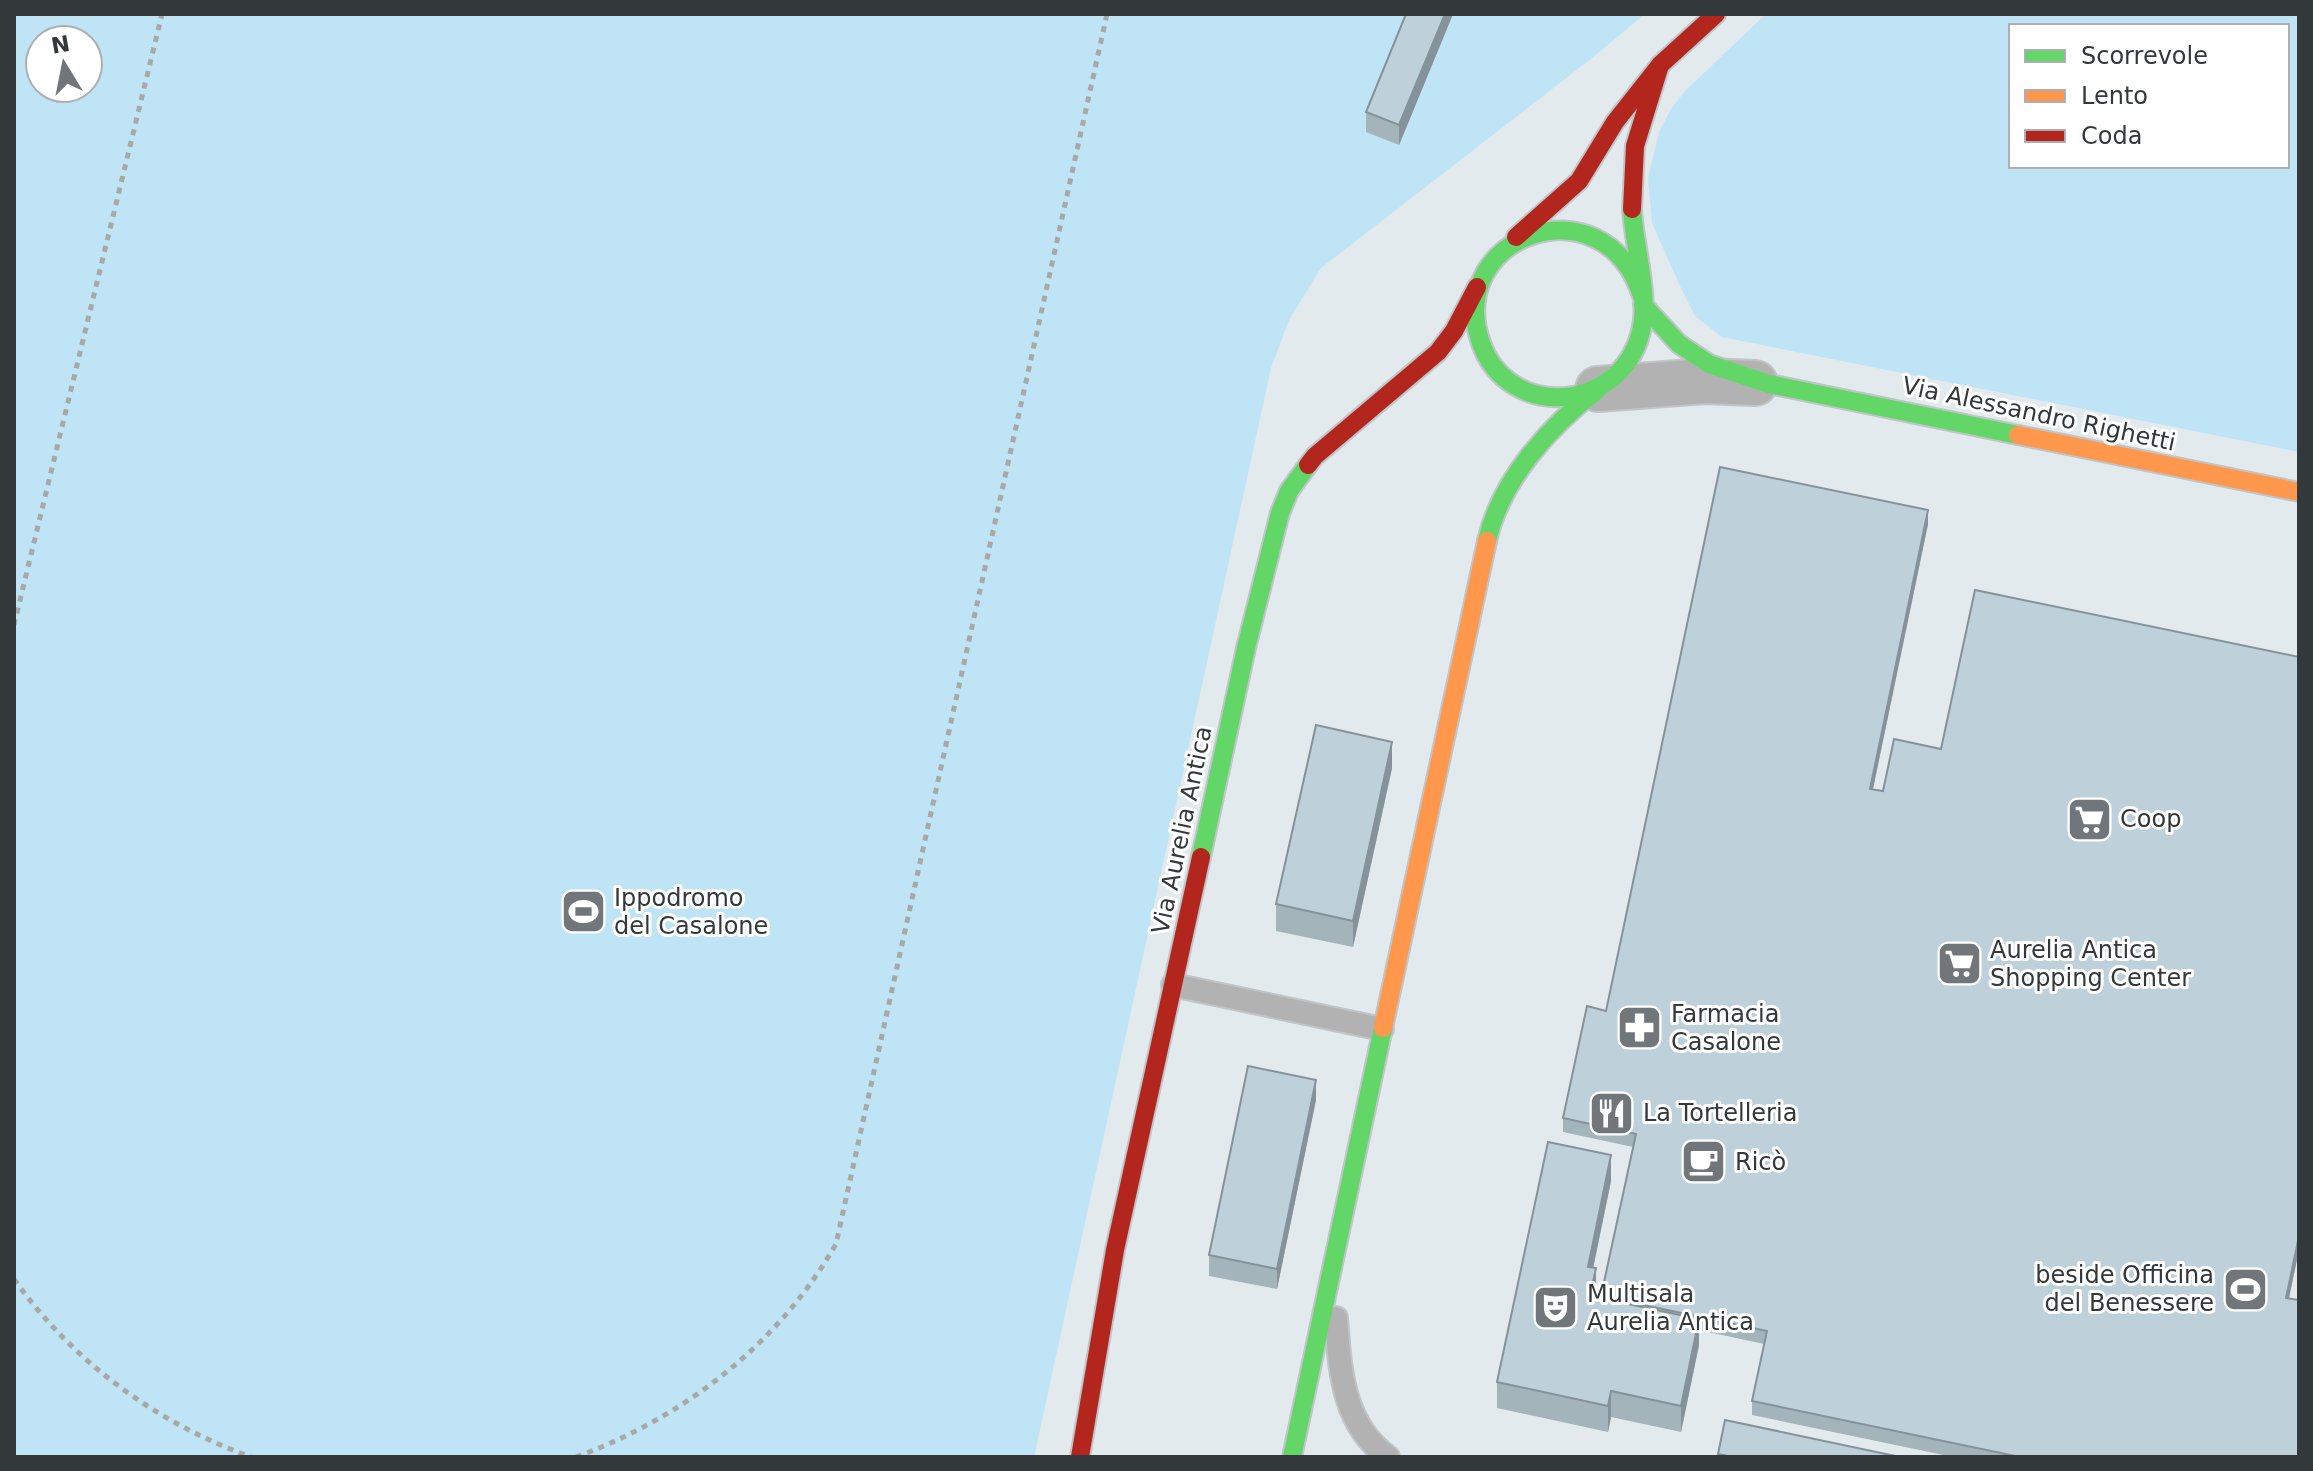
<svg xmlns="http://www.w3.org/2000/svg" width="2313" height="1471" viewBox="0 0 2313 1471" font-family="'DejaVu Sans',sans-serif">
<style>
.green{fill:#bee4f5;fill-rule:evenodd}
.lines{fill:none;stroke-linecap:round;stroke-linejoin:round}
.lane-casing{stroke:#c0c6c8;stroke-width:26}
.street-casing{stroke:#c0c6c8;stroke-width:48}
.fast-casing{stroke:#c0c6c8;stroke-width:22}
.slow-casing{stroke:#c0c6c8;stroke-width:22}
.jam-casing{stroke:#c0c6c8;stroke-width:22}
.path{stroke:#a7a9a8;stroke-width:5;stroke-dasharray:6 6;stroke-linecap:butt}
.lane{stroke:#b2b2b2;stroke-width:22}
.street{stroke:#b2b2b2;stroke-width:44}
.fast{stroke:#63d668;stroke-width:18}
.slow{stroke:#ff974d;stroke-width:18}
.jam{stroke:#b3261e;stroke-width:18}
.wall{fill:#a3b4bb}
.shaded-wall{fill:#859299}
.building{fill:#bed1da;stroke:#859299;stroke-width:2}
.labels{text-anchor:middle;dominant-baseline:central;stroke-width:6;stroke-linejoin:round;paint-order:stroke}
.street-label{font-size:24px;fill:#33383a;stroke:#fff}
.poi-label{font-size:24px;fill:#33383a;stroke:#fff;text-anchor:start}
</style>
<rect width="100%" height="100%" fill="#e2eaed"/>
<!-- green -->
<g class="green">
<path d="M 14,14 L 1645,14 L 1592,58 L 1321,268 L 1289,320 L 1271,368 L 1034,1457 L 14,1457 ZM 40,40 L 88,40 L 88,88 L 40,88 Z"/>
<path d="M 1766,14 L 2299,14 L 2299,452 L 1722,337 L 1695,316 L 1680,286 L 1652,223 L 1648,178 L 1659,132 L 1671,109 L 1686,90 ZM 2011,26 L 2287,26 L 2287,166 L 2011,166 Z"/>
</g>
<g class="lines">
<defs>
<g id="lane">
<path d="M 1173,985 L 1382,1029"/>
<path d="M 1336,1318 C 1340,1369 1342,1424 1388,1457"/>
</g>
<path id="street" d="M 1598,389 L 1705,381 L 1755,383"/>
<g id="fast">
<path d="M 1632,209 C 1634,248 1651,298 1640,335 C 1618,413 1508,420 1481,343 C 1443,235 1604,178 1642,296"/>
<path d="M 1643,305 L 1679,344 L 1709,364 L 1769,384 L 2018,435"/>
<path d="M 1487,541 C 1501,479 1550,426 1598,389"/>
<path d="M 1201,857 L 1246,648 L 1280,513 L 1289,491 L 1308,465"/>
<path d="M 1292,1457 L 1383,1028"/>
</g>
<g id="slow">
<path d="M 2018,435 L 2299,492"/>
<path d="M 1383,1028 L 1487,541"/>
</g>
<g id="jam">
<path d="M 1632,209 L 1635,146 L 1660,65"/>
<path d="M 1516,237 L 1579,181 L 1615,122 L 1660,65 L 1716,14"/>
<path d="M 1308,465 L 1315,456 L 1438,352 L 1454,331 L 1477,287"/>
<path d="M 1080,1457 L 1115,1250 L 1201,857"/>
</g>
</defs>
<!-- lane casing -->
<use href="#lane" class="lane-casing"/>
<!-- street casing -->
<use href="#street" class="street-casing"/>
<!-- fast casing -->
<use href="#fast" class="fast-casing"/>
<!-- slow casing -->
<use href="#slow" class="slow-casing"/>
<!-- jam casing -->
<use href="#jam" class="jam-casing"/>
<!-- path -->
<g class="path">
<path d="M 14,625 L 162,14"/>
<path d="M 14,1279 C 72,1361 156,1423 251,1457"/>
<path d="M 576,1457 C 683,1418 779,1344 836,1244 L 1107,14"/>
</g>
<!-- lane -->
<use href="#lane" class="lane"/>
<!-- street -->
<use href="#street" class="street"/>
<!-- fast -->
<use href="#fast" class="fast"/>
<!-- slow -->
<use href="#slow" class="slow"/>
<!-- jam -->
<use href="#jam" class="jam"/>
</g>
<!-- wall -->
<g class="wall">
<path d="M 1406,14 L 1453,14 L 1399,145 L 1366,132 L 1366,112 Z"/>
<path d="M 1928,524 L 1873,789 L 1883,791 L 1941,749 L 2299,657 L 2299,1250 L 2289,1298 L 2299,1457 L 1953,1457 L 1752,1415 L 1752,1401 L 1764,1344 L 1699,1330 L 1699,1345 L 1681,1432 L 1611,1417 L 1608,1432 L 1497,1408 L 1497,1382 L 1611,1181 L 1593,1268 L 1595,1297 L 1601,1299 L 1633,1147 L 1563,1132 L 1563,1118 L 1606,1011 Z"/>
<path d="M 1392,768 L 1353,947 L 1276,931 L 1276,904 Z"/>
<path d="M 1316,1100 L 1277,1289 L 1209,1276 L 1209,1255 Z"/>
</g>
<!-- shaded-wall -->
<g class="shaded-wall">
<path d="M 1445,14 L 1453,14 L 1399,145 L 1399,125 Z"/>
<path d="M 1928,510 L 1928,524 L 1870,803 L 1870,789 Z"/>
<path d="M 1392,742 L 1392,768 L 1353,947 L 1353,921 Z"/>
<path d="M 1316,1080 L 1316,1100 L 1277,1289 L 1277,1269 Z"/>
<path d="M 1611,1155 L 1611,1181 L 1588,1293 L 1588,1267 Z"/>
<path d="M 2299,1236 L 2299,1250 L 2286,1312 L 2286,1298 Z"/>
<path d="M 1596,1268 L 1596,1294 L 1590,1323 L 1590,1296 Z"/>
<path d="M 1699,1319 L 1699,1345 L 1681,1432 L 1681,1406 Z"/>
<path d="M 1611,1391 L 1611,1417 L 1608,1432 L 1608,1406 Z"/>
</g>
<!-- building -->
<g class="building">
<path d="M 1406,14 L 1445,14 L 1399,125 L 1366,112 Z"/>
<path d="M 1720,467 L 1928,510 L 1870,789 L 1883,791 L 1894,739 L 1941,749 L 1975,590 L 2299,657 L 2299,1236 L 2286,1298 L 2299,1300 L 2299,1457 L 2020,1457 L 1752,1401 L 1767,1331 L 1601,1296 L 1636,1134 L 1563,1118 L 1587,1006 L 1606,1011 Z"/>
<path d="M 1316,725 L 1392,742 L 1353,921 L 1276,904 Z"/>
<path d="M 1248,1066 L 1316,1080 L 1277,1269 L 1209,1255 Z"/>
<path d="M 1548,1142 L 1611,1155 L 1588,1267 L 1596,1268 L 1590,1296 L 1699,1319 L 1681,1406 L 1611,1391 L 1608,1406 L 1497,1382 Z"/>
<path d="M 1725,1420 L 1900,1457 L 1733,1457 L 1718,1454 Z"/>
</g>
<!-- icons -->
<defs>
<symbol id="supermarket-square" viewBox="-11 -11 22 22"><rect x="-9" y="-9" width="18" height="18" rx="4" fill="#707679" stroke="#fff"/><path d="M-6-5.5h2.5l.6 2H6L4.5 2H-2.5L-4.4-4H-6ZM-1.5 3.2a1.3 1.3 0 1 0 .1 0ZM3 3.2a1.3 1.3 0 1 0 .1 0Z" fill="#fff"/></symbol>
<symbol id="stadium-square" viewBox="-11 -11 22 22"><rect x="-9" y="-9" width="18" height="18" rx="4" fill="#707679" stroke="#fff"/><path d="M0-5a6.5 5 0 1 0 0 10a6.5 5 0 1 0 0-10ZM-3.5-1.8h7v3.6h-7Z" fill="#fff"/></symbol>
<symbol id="pharmacy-square" viewBox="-11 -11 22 22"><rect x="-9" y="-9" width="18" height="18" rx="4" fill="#707679" stroke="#fff"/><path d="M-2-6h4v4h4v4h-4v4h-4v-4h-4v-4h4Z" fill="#fff"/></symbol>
<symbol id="restaurant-square" viewBox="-11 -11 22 22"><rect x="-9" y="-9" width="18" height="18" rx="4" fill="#707679" stroke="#fff"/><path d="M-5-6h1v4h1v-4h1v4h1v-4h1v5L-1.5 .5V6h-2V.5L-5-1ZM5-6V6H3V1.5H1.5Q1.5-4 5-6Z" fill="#fff"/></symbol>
<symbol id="cafe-square" viewBox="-11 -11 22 22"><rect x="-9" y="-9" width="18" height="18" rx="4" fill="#707679" stroke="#fff"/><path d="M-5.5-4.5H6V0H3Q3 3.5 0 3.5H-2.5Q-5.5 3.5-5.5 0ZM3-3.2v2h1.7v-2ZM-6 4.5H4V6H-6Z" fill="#fff"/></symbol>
<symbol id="theatre-square" viewBox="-11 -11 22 22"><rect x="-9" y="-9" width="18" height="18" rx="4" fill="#707679" stroke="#fff"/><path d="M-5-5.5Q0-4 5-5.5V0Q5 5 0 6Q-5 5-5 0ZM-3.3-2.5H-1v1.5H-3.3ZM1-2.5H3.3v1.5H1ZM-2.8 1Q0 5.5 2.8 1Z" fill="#fff"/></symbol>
</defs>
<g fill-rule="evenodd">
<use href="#supermarket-square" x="2064" y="794" width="51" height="51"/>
<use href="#stadium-square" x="558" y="886" width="51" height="51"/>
<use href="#supermarket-square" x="1934" y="938" width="51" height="51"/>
<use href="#pharmacy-square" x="1614" y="1002" width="51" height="51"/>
<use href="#restaurant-square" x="1586" y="1088" width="51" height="51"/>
<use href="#cafe-square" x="1678" y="1136" width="51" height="51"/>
<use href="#stadium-square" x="2220" y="1264" width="51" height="51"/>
<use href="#theatre-square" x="1530" y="1282" width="51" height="51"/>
</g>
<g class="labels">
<!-- street labels -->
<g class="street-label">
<text transform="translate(2039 414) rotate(12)">Via Alessandro Righetti</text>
<text transform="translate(1182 830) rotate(-78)">Via Aurelia Antica</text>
</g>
<!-- poi labels -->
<g class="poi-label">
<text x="2120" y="819">Coop</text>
<text x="614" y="898">Ippodromo<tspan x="614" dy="28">del Casalone</tspan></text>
<text x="1990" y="950">Aurelia Antica<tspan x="1990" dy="28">Shopping Center</tspan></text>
<text x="1671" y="1014">Farmacia<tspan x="1671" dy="28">Casalone</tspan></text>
<text x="1643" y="1113">La Tortelleria</text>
<text x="1735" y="1162">Ricò</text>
<text x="2214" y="1275" text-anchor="end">beside Officina<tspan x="2214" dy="28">del Benessere</tspan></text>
<text x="1587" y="1294">Multisala<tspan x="1587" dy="28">Aurelia Antica</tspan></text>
</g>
</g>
<!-- border -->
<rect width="2313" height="1471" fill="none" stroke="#33383a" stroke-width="32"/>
<!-- legend -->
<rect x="2009" y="24" width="280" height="144" fill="#ffffff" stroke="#adafb0" stroke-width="2"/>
<rect x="2025" y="50" width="40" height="12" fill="#63d668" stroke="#adafb0" stroke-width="2"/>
<text x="2081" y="64" font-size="24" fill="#33383a">Scorrevole</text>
<rect x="2025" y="90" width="40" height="12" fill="#ff974d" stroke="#adafb0" stroke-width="2"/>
<text x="2081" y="104" font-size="24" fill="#33383a">Lento</text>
<rect x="2025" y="130" width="40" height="12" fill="#b3261e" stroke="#adafb0" stroke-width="2"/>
<text x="2081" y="144" font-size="24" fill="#33383a">Coda</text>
<!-- north arrow -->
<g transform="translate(64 64) rotate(350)"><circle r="38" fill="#ffffff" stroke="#adafb0" stroke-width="2"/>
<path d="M0-6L14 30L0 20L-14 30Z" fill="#707679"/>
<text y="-12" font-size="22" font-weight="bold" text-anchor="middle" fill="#33383a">N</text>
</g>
</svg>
